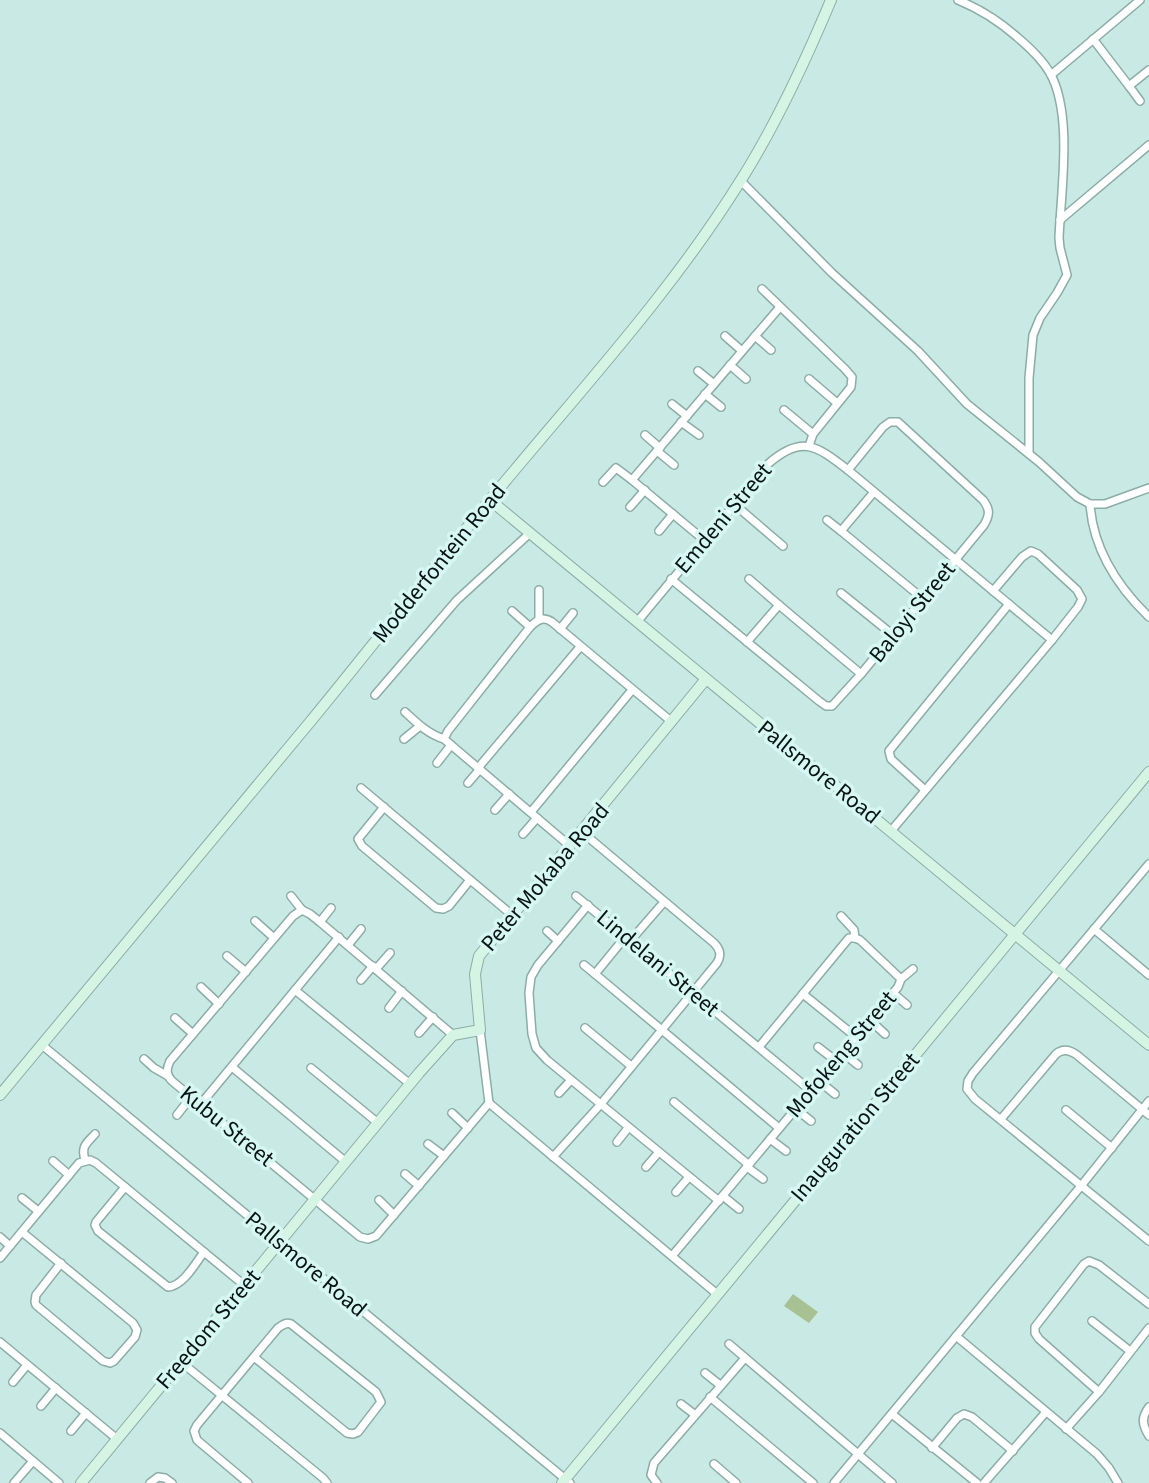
<svg xmlns="http://www.w3.org/2000/svg" width="1149" height="1483" viewBox="0 0 1149 1483" font-family="'Source Sans 3',sans-serif">
<style>
.green{fill:#a8c192}
.lines{fill:none;stroke-linecap:round;stroke-linejoin:round}
.street-casing{stroke:#8caca7;stroke-width:10}
.secondary-casing{stroke:#8caca7;stroke-width:12}
.street{stroke:#fff;stroke-width:7}
.secondary{stroke:#d6f4e3;stroke-width:10}
.labels{text-anchor:middle;dominant-baseline:central;stroke-width:7;stroke-linejoin:round;paint-order:stroke}
.street-label{font-size:23px;fill:#081312;stroke:#d6f7f2}
</style>
<rect width="100%" height="100%" fill="#c9e9e4"/>
<!-- green -->
<path class="green" d="M 793,1294 L 818,1312 L 809,1323 L 784,1306 Z"/>
<g class="lines">
<defs>
<g id="street">
<path d="M 958,0 C 980,9 999,21 1017,37 C 1029,47 1042,59 1050,73 C 1073,114 1061,190 1059,238 L 1060,248 L 1067,275 L 1057,293 L 1040,318 L 1033,335 L 1029,378 L 1029,453"/>
<path d="M 1093,39 L 1129,86 L 1149,70"/>
<path d="M 1051,75 L 1140,0"/>
<path d="M 1129,86 L 1140,101"/>
<path d="M 741,181 L 832,273 L 918,351 L 967,404 L 1039,462 L 1077,497 L 1090,504 L 1105,504 L 1149,488"/>
<path d="M 1060,220 L 1149,145"/>
<path d="M 762,289 L 845,369 L 852,377 L 851,387 L 813,434 L 809,446"/>
<path d="M 725,336 L 742,351"/>
<path d="M 755,336 L 771,350"/>
<path d="M 730,365 L 746,379"/>
<path d="M 698,371 L 714,384"/>
<path d="M 809,379 L 837,403"/>
<path d="M 705,394 L 721,407"/>
<path d="M 672,404 L 687,416"/>
<path d="M 784,410 L 813,434"/>
<path d="M 681,422 L 699,435"/>
<path d="M 645,435 L 660,448"/>
<path d="M 657,451 L 674,465"/>
<path d="M 603,482 L 616,468 L 632,480"/>
<path d="M 874,492 L 841,531 L 922,598"/>
<path d="M 734,504 L 783,546"/>
<path d="M 1090,504 C 1093,549 1117,586 1149,617"/>
<path d="M 630,507 L 645,490"/>
<path d="M 827,520 L 841,531"/>
<path d="M 659,531 L 673,514"/>
<path d="M 704,540 L 632,480 L 780,307"/>
<path d="M 671,579 L 819,701 L 826,706 L 832,706 L 861,674 L 984,525 C 990,515 990,509 983,500 L 898,422 L 890,422 L 883,427 L 848,470"/>
<path d="M 749,579 L 779,605"/>
<path d="M 539,590 L 539,619"/>
<path d="M 841,593 L 893,635"/>
<path d="M 512,611 L 530,627"/>
<path d="M 637,622 L 768,464 C 802,434 817,446 848,470 L 1052,640"/>
<path d="M 560,629 L 573,613"/>
<path d="M 747,642 L 779,605 L 861,674"/>
<path d="M 375,695 L 457,600 L 530,533"/>
<path d="M 405,712 C 417,723 428,734 444,739"/>
<path d="M 404,739 L 420,726"/>
<path d="M 437,763 L 451,745"/>
<path d="M 478,768 L 580,647"/>
<path d="M 468,783 L 480,769"/>
<path d="M 361,788 L 512,915"/>
<path d="M 925,790 L 891,759 L 889,751 L 1009,604"/>
<path d="M 384,807 L 358,839 L 362,846 L 436,908 L 443,909 L 449,906 L 470,880"/>
<path d="M 495,810 L 509,794"/>
<path d="M 531,812 L 632,690"/>
<path d="M 891,831 L 1052,640 L 1078,607 L 1082,599 L 1077,590 L 1038,554 L 1031,551 L 1022,557 L 993,591"/>
<path d="M 523,834 L 537,818"/>
<path d="M 570,846 L 444,739 L 448,731 L 530,627 C 537,620 543,616 552,622 L 672,722"/>
<path d="M 1149,864 L 973,1073 L 968,1081 L 967,1089 L 975,1099 L 1149,1241"/>
<path d="M 291,896 L 302,910"/>
<path d="M 576,896 L 811,1091"/>
<path d="M 588,905 L 538,965 L 531,977 L 529,993 L 532,1034 L 536,1048 L 547,1060 L 719,1201"/>
<path d="M 302,910 L 293,916 L 170,1061 C 166,1069 166,1075 172,1081 L 360,1237 L 368,1239 L 376,1236 L 489,1103"/>
<path d="M 302,910 L 310,914 L 320,922 L 453,1035"/>
<path d="M 841,916 L 854,930 L 855,938"/>
<path d="M 255,921 L 274,938"/>
<path d="M 320,922 L 331,908"/>
<path d="M 1094,929 L 1149,975"/>
<path d="M 547,931 L 558,941"/>
<path d="M 626,936 L 595,974 L 779,1128"/>
<path d="M 631,940 L 664,902"/>
<path d="M 348,945 L 361,929"/>
<path d="M 227,956 L 246,972"/>
<path d="M 584,965 L 595,974"/>
<path d="M 376,969 L 390,953"/>
<path d="M 361,980 L 373,966"/>
<path d="M 201,987 L 219,1004"/>
<path d="M 295,990 L 410,1084"/>
<path d="M 893,993 L 907,1005"/>
<path d="M 803,994 L 856,1037"/>
<path d="M 389,1008 L 402,991"/>
<path d="M 175,1018 L 193,1034"/>
<path d="M 870,1020 L 885,1034"/>
<path d="M 585,1028 L 631,1066"/>
<path d="M 480,1030 L 489,1103 L 717,1294"/>
<path d="M 419,1033 L 433,1017"/>
<path d="M 42,1045 L 570,1483"/>
<path d="M 759,1047 L 849,938 L 855,938 L 860,940 L 901,979"/>
<path d="M 818,1047 L 836,1061"/>
<path d="M 843,1053 L 858,1065"/>
<path d="M 144,1059 L 154,1068 L 168,1076"/>
<path d="M 232,1067 L 346,1162"/>
<path d="M 311,1068 L 378,1123"/>
<path d="M 819,1081 L 835,1094"/>
<path d="M 559,1093 L 571,1080"/>
<path d="M 674,1102 L 749,1165"/>
<path d="M 200,1105 L 339,937"/>
<path d="M 796,1109 L 811,1121"/>
<path d="M 1066,1110 L 1112,1148"/>
<path d="M 452,1113 L 468,1128"/>
<path d="M 177,1115 L 191,1097"/>
<path d="M 1001,1119 L 1056,1054 C 1063,1048 1070,1050 1077,1055 L 1149,1115"/>
<path d="M 770,1139 L 786,1151"/>
<path d="M 617,1142 L 628,1128"/>
<path d="M 428,1144 L 444,1156"/>
<path d="M 553,1157 L 600,1105 L 717,963 C 722,955 720,949 714,943 L 582,832"/>
<path d="M 85,1160 C 81,1146 86,1144 95,1134"/>
<path d="M 53,1161 L 69,1175"/>
<path d="M 646,1167 L 659,1152"/>
<path d="M 747,1167 L 763,1179"/>
<path d="M 405,1174 L 419,1186"/>
<path d="M 125,1187 L 96,1222 L 95,1225 L 98,1231 L 168,1287 C 183,1286 195,1264 204,1252"/>
<path d="M 676,1192 L 689,1177"/>
<path d="M 723,1196 L 739,1209"/>
<path d="M 22,1198 L 38,1211"/>
<path d="M 379,1200 L 394,1215"/>
<path d="M 22,1232 L 133,1323 L 137,1330 L 135,1337 L 114,1361 L 110,1363 L 103,1361 L 36,1305 L 35,1302 L 36,1295 L 61,1263"/>
<path d="M 0,1237 L 10,1246"/>
<path d="M 672,1256 L 898,987 L 901,979 L 913,969"/>
<path d="M 0,1258 L 79,1163 L 90,1160 L 96,1163 L 244,1285"/>
<path d="M 1092,1321 L 1130,1351"/>
<path d="M 956,1336 L 1097,1454 L 1109,1468 L 1118,1483"/>
<path d="M 0,1342 L 117,1439"/>
<path d="M 729,1344 L 892,1483"/>
<path d="M 181,1362 L 323,1478 L 327,1483"/>
<path d="M 705,1373 L 720,1385"/>
<path d="M 13,1382 L 27,1365"/>
<path d="M 1099,1392 L 1039,1339 L 1035,1333 L 1035,1327 L 1084,1264 L 1089,1261 L 1099,1265 L 1149,1304"/>
<path d="M 710,1397 L 813,1483"/>
<path d="M 681,1404 L 694,1414"/>
<path d="M 41,1406 L 56,1388"/>
<path d="M 1149,1407 C 1141,1418 1142,1424 1149,1436"/>
<path d="M 892,1414 L 977,1483"/>
<path d="M 1066,1429 L 1099,1392 L 1149,1328"/>
<path d="M 71,1431 L 86,1413"/>
<path d="M 0,1433 L 59,1483"/>
<path d="M 932,1448 L 957,1418 L 964,1414 L 972,1417 L 1013,1451"/>
<path d="M 714,1464 L 736,1483"/>
<path d="M 14,1483 L 33,1461"/>
<path d="M 150,1483 L 158,1477 L 165,1478 L 172,1483"/>
<path d="M 248,1483 L 197,1440 L 194,1431 L 197,1425 L 278,1328 C 282,1325 286,1322 291,1324 L 376,1392 L 381,1402 L 358,1432 L 353,1434 L 347,1433 L 254,1357"/>
<path d="M 657,1483 L 651,1475 L 654,1463 L 745,1358"/>
<path d="M 834,1483 L 1081,1186 L 1149,1101"/>
<path d="M 984,1483 L 1046,1412"/>
</g>
<g id="secondary">
<path d="M 490,500 L 1149,1045"/>
<path d="M 0,1095 C 103,971 207,847 310,722 C 370,649 428,574 489,501 C 575,396 669,296 741,180 C 777,123 805,62 831,0"/>
<path d="M 81,1483 L 419,1073 L 453,1035 L 480,1030 L 475,974 L 479,956 L 706,679"/>
<path d="M 562,1483 L 1149,772"/>
</g>
</defs>
<!-- street casing -->
<use href="#street" class="street-casing"/>
<!-- secondary casing -->
<use href="#secondary" class="secondary-casing"/>
<!-- street -->
<use href="#street" class="street"/>
<!-- secondary -->
<use href="#secondary" class="secondary"/>
</g>
<g class="labels">
<!-- street labels -->
<g class="street-label">
<text transform="translate(723 518) rotate(-50)">Emdeni Street</text>
<text transform="translate(439 563) rotate(-51)">Modderfontein Road</text>
<text transform="translate(912 612) rotate(-51)">Baloyi Street</text>
<text transform="translate(819 772) rotate(39)">Pallsmore Road</text>
<text transform="translate(545 877) rotate(-50)">Peter Mokaba Road</text>
<text transform="translate(658 963) rotate(40)">Lindelani Street</text>
<text transform="translate(841 1054) rotate(-50)">Mofokeng Street</text>
<text transform="translate(227 1126) rotate(39)">Kubu Street</text>
<text transform="translate(855 1127) rotate(-50)">Inauguration Street</text>
<text transform="translate(306 1264) rotate(40)">Pallsmore Road</text>
<text transform="translate(208 1329) rotate(-50)">Freedom Street</text>
</g>
</g>
</svg>
